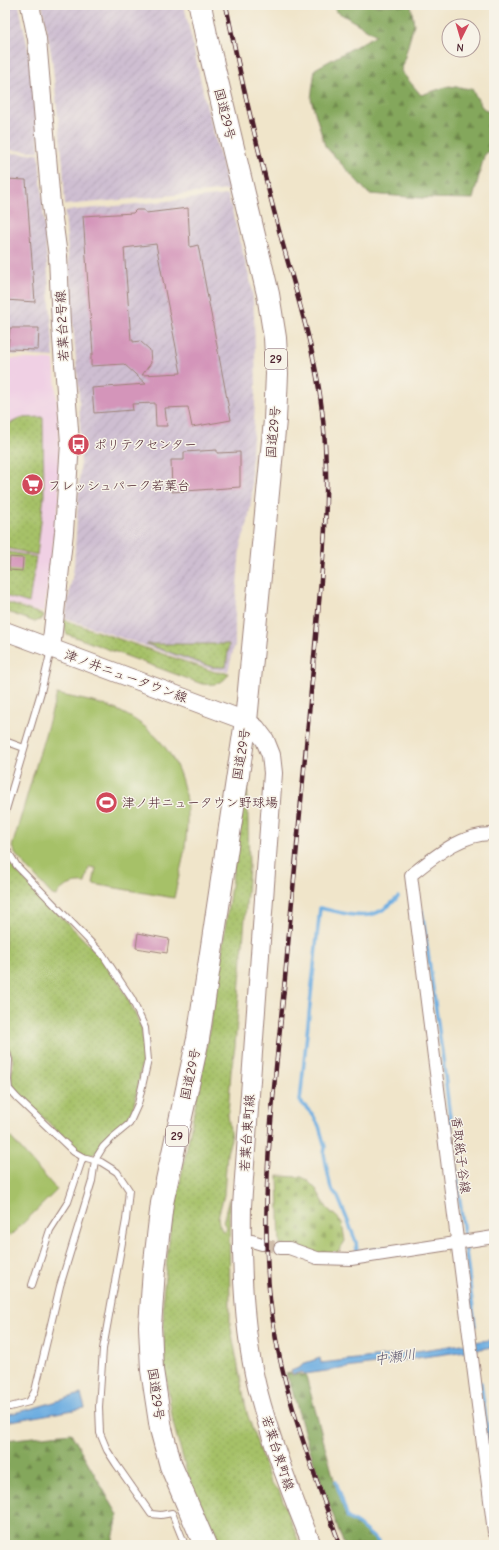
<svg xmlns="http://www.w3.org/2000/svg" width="499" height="1550" viewBox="0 0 499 1550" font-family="'Comic Neue','Klee One',sans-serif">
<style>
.built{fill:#f0d0e4}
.industrial{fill:url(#industrial-furrows)}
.grass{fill:url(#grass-dots);stroke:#78704a}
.forest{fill:url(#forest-firs);stroke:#676344}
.cemetery{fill:url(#cemetery-stones);stroke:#78704a}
.pitch{fill:#a6c168;stroke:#78704a}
.water{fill:#6eaee1;stroke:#5c6686}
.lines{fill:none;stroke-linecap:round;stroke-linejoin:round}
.stream{stroke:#6eaee1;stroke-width:3.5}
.building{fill:#d495ba;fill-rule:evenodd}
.street-tunnel{stroke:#cfbdaa;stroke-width:12;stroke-dasharray:12 6;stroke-linecap:butt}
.lane-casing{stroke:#9d827a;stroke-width:8}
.street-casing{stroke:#9d827a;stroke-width:14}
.secondary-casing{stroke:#9d827a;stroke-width:20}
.highway-casing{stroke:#9d827a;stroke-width:24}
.lane{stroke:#fff;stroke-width:6}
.street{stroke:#fff;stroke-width:12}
.secondary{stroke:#fff;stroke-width:18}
.highway{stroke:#fff;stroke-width:22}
.rail-casing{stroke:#4a1f2b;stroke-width:4.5}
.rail{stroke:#f7f3e8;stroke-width:3;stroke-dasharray:9;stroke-linecap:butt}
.labels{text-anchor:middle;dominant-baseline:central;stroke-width:3;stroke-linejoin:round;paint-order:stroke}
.shield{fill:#f7f3e8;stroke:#7e5f64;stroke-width:1}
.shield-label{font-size:12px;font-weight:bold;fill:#4a1f2b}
.street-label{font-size:13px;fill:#4a1f2b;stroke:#f7f3e8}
.poi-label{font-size:13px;fill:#4a1f2b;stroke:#f7f3e8;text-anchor:start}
.water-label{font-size:14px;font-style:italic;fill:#57516b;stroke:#f7f3e8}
</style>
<defs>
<pattern id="industrial-furrows" width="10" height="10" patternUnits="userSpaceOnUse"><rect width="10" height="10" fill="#cebed1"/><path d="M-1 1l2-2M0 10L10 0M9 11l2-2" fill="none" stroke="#b2a3b4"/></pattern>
<pattern id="grass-dots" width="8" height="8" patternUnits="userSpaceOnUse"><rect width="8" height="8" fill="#a6c168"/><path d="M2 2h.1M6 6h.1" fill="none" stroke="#90a55a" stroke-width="1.8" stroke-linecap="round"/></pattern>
<pattern id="forest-firs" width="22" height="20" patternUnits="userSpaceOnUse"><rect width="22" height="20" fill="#84a75c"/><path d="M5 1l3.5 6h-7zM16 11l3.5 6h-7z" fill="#6e874c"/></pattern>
<pattern id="cemetery-stones" width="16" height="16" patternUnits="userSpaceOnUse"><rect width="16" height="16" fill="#a6c168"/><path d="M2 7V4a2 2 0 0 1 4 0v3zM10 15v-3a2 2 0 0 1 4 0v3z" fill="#90a55a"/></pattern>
</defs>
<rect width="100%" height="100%" fill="#f7f3e8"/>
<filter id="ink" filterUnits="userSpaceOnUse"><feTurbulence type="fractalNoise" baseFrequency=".025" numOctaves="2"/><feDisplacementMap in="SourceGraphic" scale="8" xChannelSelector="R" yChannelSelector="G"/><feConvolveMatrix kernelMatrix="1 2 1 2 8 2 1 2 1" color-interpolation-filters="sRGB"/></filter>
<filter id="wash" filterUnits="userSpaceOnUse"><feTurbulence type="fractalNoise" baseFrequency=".012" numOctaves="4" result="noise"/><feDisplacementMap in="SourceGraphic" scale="16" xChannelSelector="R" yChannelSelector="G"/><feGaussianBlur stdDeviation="0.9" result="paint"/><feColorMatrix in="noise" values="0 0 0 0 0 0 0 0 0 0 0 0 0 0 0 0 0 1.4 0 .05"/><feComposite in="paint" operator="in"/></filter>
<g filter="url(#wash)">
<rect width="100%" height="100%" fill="#f0e5ca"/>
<!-- built -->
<path class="built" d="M 5,358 L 54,360 L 59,434 L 59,500 L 44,612 L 35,611 L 5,601 Z"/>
<!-- industrial -->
<g class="industrial">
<path d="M 5,5 L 19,5 L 29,54 L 36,99 L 39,151 L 5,150 Z"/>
<path d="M 42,5 L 184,5 L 204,96 L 229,190 L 65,205 L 63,164 L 52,59 Z"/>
<path d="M 5,153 L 39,154 L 54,357 L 5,354 Z"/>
<path d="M 228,195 L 252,288 L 254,315 L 256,387 L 251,468 L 252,494 L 248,522 L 240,547 L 235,612 L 235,644 L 228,671 L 214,670 L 65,618 L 74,566 L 81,453 L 79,395 L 72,312 L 65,211 Z"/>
</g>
<!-- grass -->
<g class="grass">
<path d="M 43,417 L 44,496 L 37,555 L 5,548 L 5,426 L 21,418 Z"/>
<path d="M 5,551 L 36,557 L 29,603 L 5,596 Z"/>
<path d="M 5,602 L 44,615 L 42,619 L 35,622 L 5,611 Z"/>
<path d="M 64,620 L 215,672 L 229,673 C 223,685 213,685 202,684 L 67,634 L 63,625 Z"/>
<path d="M 146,644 L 229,644 L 226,667 L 212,667 Z"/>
<path d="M 247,771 L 249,867 L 235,1047 L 231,1071 L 228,1115 L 231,1139 L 227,1153 L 224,1195 L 218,1217 L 219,1224 L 223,1232 L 227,1229 L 223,1222 L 229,1199 L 230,1324 L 247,1413 L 271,1484 L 279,1490 L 300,1545 L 216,1545 L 192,1490 L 173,1423 L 164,1362 L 163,1295 L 170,1232 L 203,1067 L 219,972 Z"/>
<path d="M 5,855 L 8,862 L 20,875 L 100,956 L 112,971 L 124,991 L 142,1028 L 143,1055 L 139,1082 L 134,1105 L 131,1113 L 124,1124 L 109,1137 L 97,1152 L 90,1156 L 84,1155 L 78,1151 L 12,1088 L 11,1081 L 13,1060 L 5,1038 Z"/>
</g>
<!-- forest -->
<g class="forest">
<path d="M 335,5 L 411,5 L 414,24 L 401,71 L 421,95 L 449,86 L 472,89 L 482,107 L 494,116 L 494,145 L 484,156 L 473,199 L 421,198 L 369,194 L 325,146 L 311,99 L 315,69 L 376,35 L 336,11 Z"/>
<path d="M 291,1373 L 292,1375 L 301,1374 L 306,1376 L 335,1483 L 347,1519 L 359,1526 L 380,1545 L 344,1545 C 331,1510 318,1474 306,1438 C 299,1417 295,1395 286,1374 Z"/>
<path d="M 71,1433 L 118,1515 L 112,1545 L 5,1545 L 5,1440 Z"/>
</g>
<!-- cemetery -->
<path class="cemetery" d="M 278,1176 L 302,1177 L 308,1181 L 316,1189 L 327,1208 L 339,1219 L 342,1223 L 345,1241 L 336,1255 L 330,1257 L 280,1246 Z"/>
<!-- pitch -->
<g class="pitch">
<path d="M 57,694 C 77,699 101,702 119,711 C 173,737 192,781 186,839 C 184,858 178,879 174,898 L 93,884 L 96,868 L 89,867 L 85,883 C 73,882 62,886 56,896 L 52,895 L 16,855 L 12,847 Z"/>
<path d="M 5,1131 L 57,1190 L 10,1236 L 5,1231 Z"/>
</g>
<!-- water -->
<g class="water">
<path d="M 494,1339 L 494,1347 L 305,1374 L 302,1372 L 293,1374 L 291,1371 L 301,1367 L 302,1364 L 320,1358 L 321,1363 L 391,1355 Z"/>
<path d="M 81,1394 L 85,1408 L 5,1422 L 5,1415 L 34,1408 Z"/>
</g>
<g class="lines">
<!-- stream -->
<g class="stream">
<path d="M 422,911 L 443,1059 L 475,1326"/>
<path d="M 393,1247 L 357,1252 L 356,1242 L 347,1219 L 337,1195 L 331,1189 L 324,1154 L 325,1147 L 319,1126 L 313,1115 L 300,1101 L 320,908 C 353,915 373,925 398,897"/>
<path d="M 481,1383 L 494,1479"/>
<path d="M 336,1482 L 348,1518 L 359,1525 L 382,1545"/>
</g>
</g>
<g id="blocks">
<!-- building -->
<g class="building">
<path d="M 5,179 L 26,180 L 35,302 L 5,300 Z"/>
<path d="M 188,208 L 190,247 L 198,245 L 231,420 L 192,427 L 188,407 L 165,408 L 167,426 L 156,426 L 155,403 L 132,404 L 133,410 L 94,413 L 92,388 L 146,384 L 124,364 L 91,366 L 91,354 L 93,354 L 83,216 L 133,213 L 136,210 L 144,210 L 146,213 ZM 156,244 L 181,373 L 142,375 L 151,363 L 150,350 L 140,341 L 133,342 L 133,340 L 131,340 L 124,248 Z"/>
<path d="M 10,328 L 39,328 L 38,350 L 8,349 Z"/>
<path d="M 217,450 L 217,453 L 240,452 L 240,487 L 172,492 L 171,460 L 184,460 L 184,452 Z"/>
<path d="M 10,557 L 23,558 L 22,571 L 9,570 Z"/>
<path d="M 138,933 L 169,939 L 167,953 L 136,948 Z"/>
</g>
</g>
</g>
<g filter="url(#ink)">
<use href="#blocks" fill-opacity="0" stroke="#9d827a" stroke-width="1"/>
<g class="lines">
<!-- street-tunnel -->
<path class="street-tunnel" d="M 262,1244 L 280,1248"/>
<defs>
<g id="lane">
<path d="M 5,741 L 24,748"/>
<path d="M 5,813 L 41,692 L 51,650"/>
<path d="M 5,847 L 17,866 L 103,955 L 132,999 L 145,1028 L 148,1060 L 138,1104 L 129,1124 L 112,1138 L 103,1147 L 95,1160 L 92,1181 L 60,1286 L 35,1391 L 29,1402 L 10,1407"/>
<path d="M 5,1047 L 9,1060 L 8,1080 L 9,1089 L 17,1098 L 74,1152 L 83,1157 L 101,1162 L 117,1172 L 129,1190 L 126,1220 L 103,1349 L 99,1407 L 100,1433 L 107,1450 L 116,1464 L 151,1514 L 161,1515 L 172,1513 L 185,1545"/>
<path d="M 32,1285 L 50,1230 L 68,1202 L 83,1157"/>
</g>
<g id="street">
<path d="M 494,834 C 463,832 434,857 411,875 L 494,1532"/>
<path d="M 252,1241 L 262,1244"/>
<path d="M 280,1248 L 289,1248 L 317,1258 L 351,1259 L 494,1237"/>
</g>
<g id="secondary">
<path d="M 30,5 L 37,39 L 51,204 L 58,256 L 61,325 L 70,443 L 64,532 L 51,649"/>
<path d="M 5,631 L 246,721 L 256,728 L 265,740 L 271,755 L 273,773 L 242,1206 C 241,1264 243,1330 257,1387 C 271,1442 291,1493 312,1545"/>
</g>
<path id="highway" d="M 200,5 L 206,35 L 268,294 L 275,338 L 277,374 L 275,420 L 246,721 L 198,1039 L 162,1203 L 154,1270 L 150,1326 L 152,1370 L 161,1429 L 171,1466 L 205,1545"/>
</defs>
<!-- lane casing -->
<use href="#lane" class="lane-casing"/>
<!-- street casing -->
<use href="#street" class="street-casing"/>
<!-- secondary casing -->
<use href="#secondary" class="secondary-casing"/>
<!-- highway casing -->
<use href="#highway" class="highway-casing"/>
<!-- lane -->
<use href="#lane" class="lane"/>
<!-- street -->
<use href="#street" class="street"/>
<!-- secondary -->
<use href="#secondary" class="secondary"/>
<!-- highway -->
<use href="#highway" class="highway"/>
<defs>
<path id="rail" d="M 226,5 C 241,82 260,158 280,234 C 296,292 315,350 322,410 C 328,460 327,509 323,558 C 311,698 298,838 285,978 C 275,1085 259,1192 270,1299 C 279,1384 311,1465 340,1545"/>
</defs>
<!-- rail casing -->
<use href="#rail" class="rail-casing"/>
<!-- rail -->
<use href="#rail" class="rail"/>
</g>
</g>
<!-- icons -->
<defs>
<symbol id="bus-disc" viewBox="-11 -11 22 22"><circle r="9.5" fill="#d1495b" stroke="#f7f3e8"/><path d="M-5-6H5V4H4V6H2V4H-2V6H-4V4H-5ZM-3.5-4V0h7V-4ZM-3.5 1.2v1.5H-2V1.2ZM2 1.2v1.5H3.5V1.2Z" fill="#fff"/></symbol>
<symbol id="supermarket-disc" viewBox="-11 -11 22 22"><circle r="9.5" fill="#d1495b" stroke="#f7f3e8"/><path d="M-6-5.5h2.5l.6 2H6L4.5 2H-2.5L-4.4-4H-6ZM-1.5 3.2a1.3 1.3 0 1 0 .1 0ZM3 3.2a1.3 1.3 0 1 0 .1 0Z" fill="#fff"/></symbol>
<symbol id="stadium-disc" viewBox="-11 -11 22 22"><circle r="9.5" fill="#d1495b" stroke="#f7f3e8"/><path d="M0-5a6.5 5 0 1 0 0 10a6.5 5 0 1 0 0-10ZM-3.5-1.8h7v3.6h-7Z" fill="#fff"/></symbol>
</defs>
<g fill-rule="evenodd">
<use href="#bus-disc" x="66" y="432" width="25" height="25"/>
<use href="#supermarket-disc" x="20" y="472" width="25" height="25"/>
<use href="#stadium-disc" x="94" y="790" width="25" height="25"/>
</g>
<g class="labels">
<!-- shield labels -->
<g class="shield">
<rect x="265" y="349" width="22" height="20" rx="3"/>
<rect x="166" y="1126" width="22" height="20" rx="3"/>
</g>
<g class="shield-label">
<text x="276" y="359">29</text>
<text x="177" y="1136">29</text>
</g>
<!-- street labels -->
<g class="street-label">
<text transform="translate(225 114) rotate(76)">国道29号</text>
<text transform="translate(62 326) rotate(-93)">若葉台2号線</text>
<text transform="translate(273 432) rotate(-85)">国道29号</text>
<text transform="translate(126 676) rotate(20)">津ノ井ニュータウン線</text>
<text transform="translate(241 754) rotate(-81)">国道29号</text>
<text transform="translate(190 1074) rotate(-78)">国道29号</text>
<text transform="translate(247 1133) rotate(-86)">若葉台東町線</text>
<text transform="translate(461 1155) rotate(83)">香取紙子谷線</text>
<text transform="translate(156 1394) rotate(82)">国道29号</text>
<text transform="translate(278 1453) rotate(72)">若葉台東町線</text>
</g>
<!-- poi labels -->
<g class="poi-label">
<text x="94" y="444">ポリテクセンター</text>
<text x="48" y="485">フレッシュパーク若葉台</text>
<text x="122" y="802">津ノ井ニュータウン野球場</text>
</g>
<!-- water labels -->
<g class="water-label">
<text transform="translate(395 1357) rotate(-8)">中瀬川</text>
</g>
</g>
<!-- margin -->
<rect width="499" height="1550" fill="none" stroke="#f7f3e8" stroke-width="20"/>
<!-- north arrow -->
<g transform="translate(461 38) rotate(185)"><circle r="19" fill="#f7f3e8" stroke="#b29e9c"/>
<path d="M0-3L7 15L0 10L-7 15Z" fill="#d1495b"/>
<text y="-6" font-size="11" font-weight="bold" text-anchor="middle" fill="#4a1f2b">N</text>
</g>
</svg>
